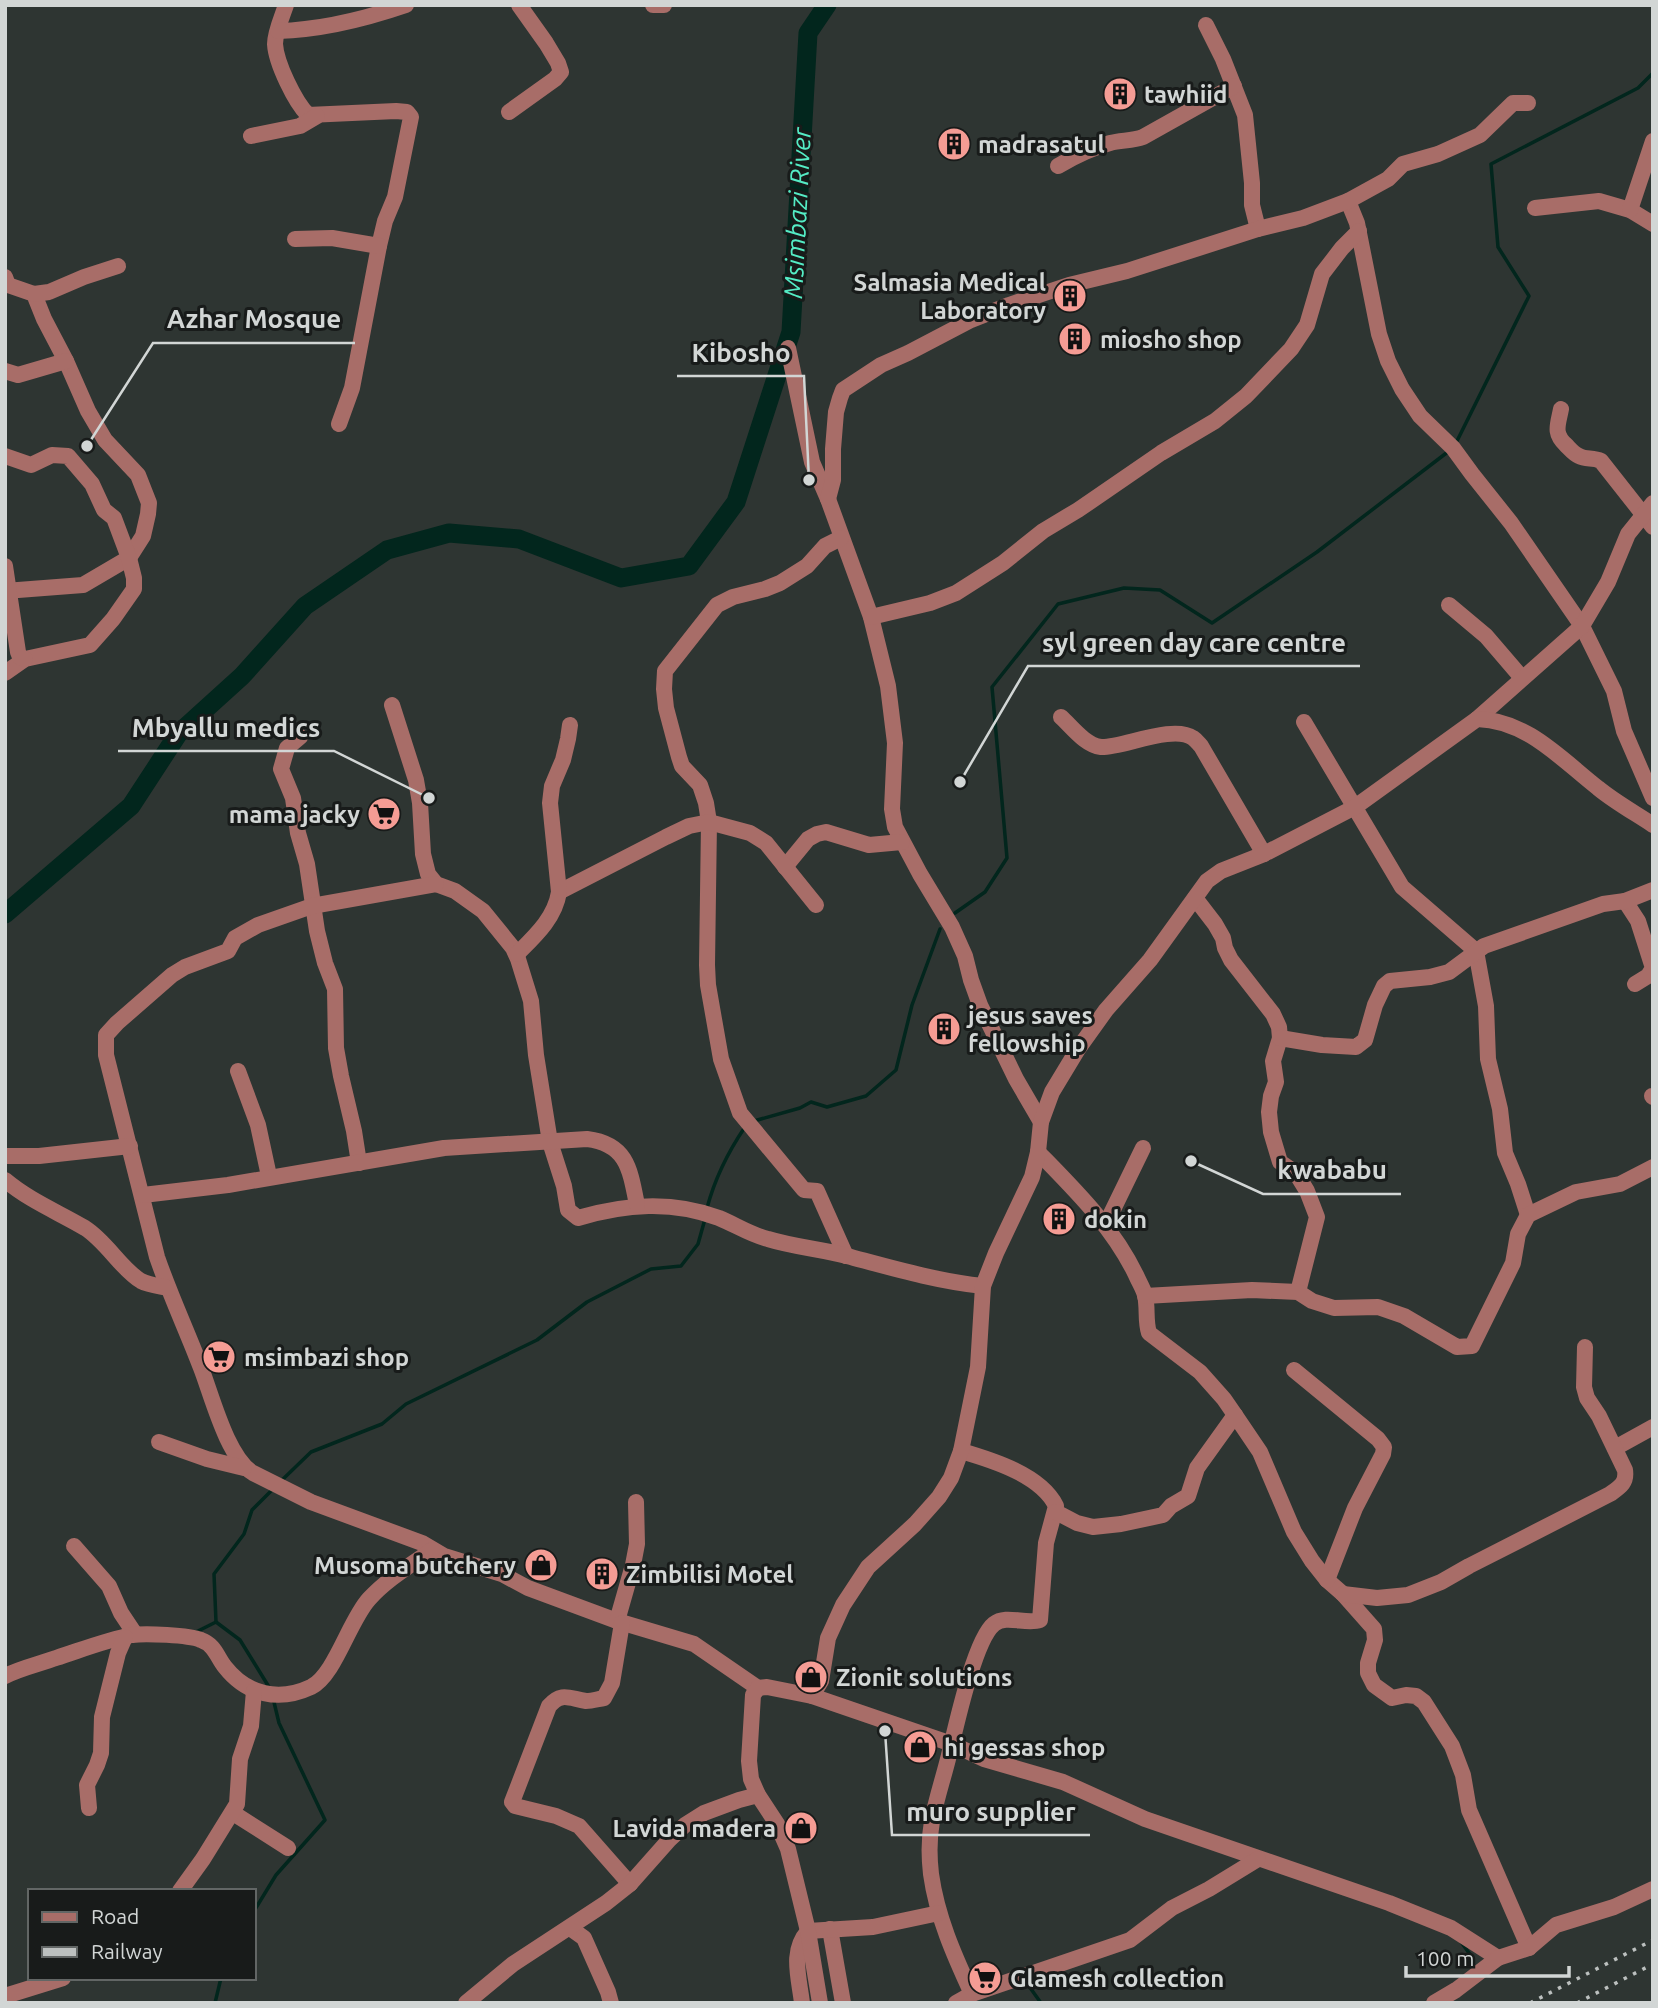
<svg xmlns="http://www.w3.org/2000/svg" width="1658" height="2008" viewBox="0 0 1658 2008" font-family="Ubuntu,sans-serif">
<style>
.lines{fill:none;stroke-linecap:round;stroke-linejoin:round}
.stream{stroke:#02261d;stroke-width:3.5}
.river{stroke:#02261d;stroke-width:19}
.minor{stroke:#a86d68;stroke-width:16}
.rail{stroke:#bcc0bf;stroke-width:3.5;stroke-dasharray:3.5 7;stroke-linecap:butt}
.labels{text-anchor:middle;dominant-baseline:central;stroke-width:6;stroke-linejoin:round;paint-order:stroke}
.poi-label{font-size:24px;font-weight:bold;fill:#d2d6d5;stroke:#181b1a;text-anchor:start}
.water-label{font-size:26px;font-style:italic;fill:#54ecc5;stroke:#181b1a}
.leader{fill:none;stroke:#d2d6d5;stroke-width:2.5}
.callout-dot{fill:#d2d6d5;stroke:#181b1a;stroke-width:2.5}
.callout-label{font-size:26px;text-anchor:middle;font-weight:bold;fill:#d2d6d5;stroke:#181b1a;stroke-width:6;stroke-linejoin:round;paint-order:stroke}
</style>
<rect width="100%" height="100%" fill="#2e3532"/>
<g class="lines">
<!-- stream -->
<g class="stream">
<path d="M 1456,443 L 1529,296 L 1498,247 L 1491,164 L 1638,88 L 1653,73"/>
<path d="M 955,913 L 985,892 L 1007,858 L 992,687 L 1058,604 L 1124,588 L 1160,590 L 1212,623 L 1317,552 L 1449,451"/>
<path d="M 754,1121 L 800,1108 L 811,1102 L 827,1107 L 866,1096 L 896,1070 L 912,1005 L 940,929"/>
<path d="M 707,1208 C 715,1178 728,1152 745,1127"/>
<path d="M 281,1481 L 311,1452 L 382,1424 L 406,1404 L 537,1340 L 587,1302 L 651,1269 L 681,1266 L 698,1244 L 705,1219"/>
<path d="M 196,1632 L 216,1622"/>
<path d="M 269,1687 L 240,1640 L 216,1622 L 214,1574 L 244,1534 L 252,1510 L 272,1490"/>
<path d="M 254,1911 L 276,1875 L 325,1820 L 279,1723 L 273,1698"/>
<path d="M 1461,1942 L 1472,1957"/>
<path d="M 1026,1982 L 1041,2003"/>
<path d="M 215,2003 L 221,1978"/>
</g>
<!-- river -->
<path class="river" d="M 5,914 L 131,806 L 178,734 L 242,676 L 305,606 L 387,550 L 449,533 L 519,539 L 621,578 L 689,566 L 736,502 L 791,332 L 808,33 L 827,5"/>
<!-- minor -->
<g class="minor">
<path d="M 286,5 C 282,17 275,32 275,44 C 276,63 295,102 308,115 L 396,111 L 407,112 L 411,117 L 395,197 L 385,221 L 379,246 L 352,388 L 339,424"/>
<path d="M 653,5 L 664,5"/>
<path d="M 1206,25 L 1223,59 L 1245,115 L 1252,183 L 1252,205 L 1258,229"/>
<path d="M 278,31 C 322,30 365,19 406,5"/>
<path d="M 509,112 L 555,79 L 561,72 L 558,63 L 546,43 L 519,5"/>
<path d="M 251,136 L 300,126 L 317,116"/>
<path d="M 1058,166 C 1075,156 1091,148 1110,143 C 1121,140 1132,141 1143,137 L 1234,86"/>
<path d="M 1348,201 L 1357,223 L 1379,334 L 1388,361 L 1402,389 L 1420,416 L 1453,448 L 1472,474 L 1511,523 L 1582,626 L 1614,691 L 1624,731 L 1653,798"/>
<path d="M 1535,208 L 1599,201 L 1630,210 L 1653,224"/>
<path d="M 1630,210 L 1653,141"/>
<path d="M 295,239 L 332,238 L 379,246"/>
<path d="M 5,277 L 8,285 L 34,294 L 44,319 L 66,361 L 88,411 L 105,440 L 138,475 L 149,503 L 148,514 L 143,536 L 129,558 L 83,585 L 5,591"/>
<path d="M 34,294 L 49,292 L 84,277 L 118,266"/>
<path d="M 788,348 L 812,462 L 828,499 L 871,617 L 888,686 L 895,743 L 892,809 L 895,827 L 920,874 L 952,927 L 965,956 L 971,980 L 980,1005 L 1016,1079 L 1041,1122"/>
<path d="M 5,371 L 18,375 L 66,361"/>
<path d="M 1561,409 C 1558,425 1553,433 1566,445 C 1570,449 1574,454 1579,456 C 1586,460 1593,457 1601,461 L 1653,527"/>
<path d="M 5,456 L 31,465 L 52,455 L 68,456 L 92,484 L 104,510 L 114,518 L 129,558 L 134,578 L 134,589 L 113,619 L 90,645 L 25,659 L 5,673"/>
<path d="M 828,499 L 833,480 L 833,449 L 836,412 L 840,398 L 843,390 L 881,365 L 908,353 L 971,320 L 1009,305 L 1069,285 L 1127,271 L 1258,229 L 1303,218 L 1348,201 L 1388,179 L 1403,164 L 1438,154 L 1480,135 L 1513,103 L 1528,103"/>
<path d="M 841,538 L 825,546 L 807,566 L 780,583 L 765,589 L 733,597 L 717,605 L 665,671 L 664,689 L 666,708 L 679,757 L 682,766 L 700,785 L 706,803 L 709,822 L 707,965 L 708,985 L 721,1059 L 740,1113 L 804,1190 L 817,1191 L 846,1256"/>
<path d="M 5,566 L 18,652 L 20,657 L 25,659"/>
<path d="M 1449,605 L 1486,636 L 1522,678"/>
<path d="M 871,617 L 930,603 L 956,593 L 1003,563 L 1043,531 L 1078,510 L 1161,453 L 1215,421 L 1246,396 L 1291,349 L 1307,325 L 1322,274 L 1342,248 L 1359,231"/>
<path d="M 392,705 L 416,780 L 420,803 L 423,854 L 428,874 L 436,884 L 455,891 L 483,911 L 513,948 L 518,959 L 531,1001 L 536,1055 L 550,1142 L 564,1186 L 568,1210 L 578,1218 C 625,1204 672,1200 719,1218 C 736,1225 751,1235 768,1239 C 794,1247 821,1249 847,1256 C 892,1268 936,1281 983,1286"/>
<path d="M 1061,717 C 1072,727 1085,745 1101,747 C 1122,748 1173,724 1193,738 C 1196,740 1198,743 1201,746 L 1264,854"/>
<path d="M 1477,719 L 1582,626 L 1608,582 L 1628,534 L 1653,503"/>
<path d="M 1304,722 L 1402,887 L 1476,951 L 1486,1006 L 1488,1059 L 1500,1109 L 1505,1153 L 1518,1184 L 1528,1215"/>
<path d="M 300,737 L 287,748 L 281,769 L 293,798 L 298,833 L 307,864 L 317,931 L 325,963 L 335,989 L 336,1048 L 341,1076 L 354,1131 L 359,1163"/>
<path d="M 785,867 L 808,839 L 817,834 L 826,832 L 869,845 L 902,842"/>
<path d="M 436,884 L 312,906 L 258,925 L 235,938 L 228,951 L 185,967 L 172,975 L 117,1023 L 106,1035 L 106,1055 L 157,1257 C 170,1295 187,1331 201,1368 C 212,1396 227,1457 253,1473 L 311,1502 L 422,1543 L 444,1556 L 502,1574 L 528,1588 L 617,1621 L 694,1644 L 758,1688"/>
<path d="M 559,892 L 666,837 L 689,826 L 709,822 L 750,833 L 766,843 L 816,905"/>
<path d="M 1195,898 L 1215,924 L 1223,938 L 1225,948 L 1231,960 L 1273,1014 L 1279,1027 L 1280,1038 L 1273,1061 L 1276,1082 L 1271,1096 L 1269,1112 L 1271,1132 L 1280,1162 L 1296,1173 L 1307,1191 L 1317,1217 L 1298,1292"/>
<path d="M 1625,901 L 1638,921 L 1653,968 L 1648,976 L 1635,984"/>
<path d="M 517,954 C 535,936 555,918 559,892 L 550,803 L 552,786 L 563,760 L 568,739 L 570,725"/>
<path d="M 1280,1038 L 1322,1045 L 1356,1047 L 1365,1040 L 1375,1005 L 1384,986 L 1390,981 L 1430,977 L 1449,972 L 1484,946 L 1603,904 L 1625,901 L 1653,890"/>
<path d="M 238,1071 L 258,1125 L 269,1176"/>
<path d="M 1652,1096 L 1653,1097"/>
<path d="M 1038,1152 C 1075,1190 1113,1227 1136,1275 C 1139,1282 1143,1288 1145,1295 C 1148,1308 1145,1320 1149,1333 L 1200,1372 L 1224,1399 L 1235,1415 L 1260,1452 L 1294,1532 L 1312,1561 L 1327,1580 L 1343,1594 L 1374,1629 L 1375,1640 L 1368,1663 L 1368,1673 L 1374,1685 L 1392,1698 L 1406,1695 L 1416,1696 L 1424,1702 L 1452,1746 L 1463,1775 L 1469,1810 L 1529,1948"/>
<path d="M 5,1156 L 39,1156 L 130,1146"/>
<path d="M 5,1180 C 30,1201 58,1212 85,1228 C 107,1242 121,1269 141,1281 C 149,1285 159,1286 168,1288"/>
<path d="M 143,1195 L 228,1185 L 444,1148 L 587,1139 C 627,1144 630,1169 637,1205"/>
<path d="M 1106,1224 L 1143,1148"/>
<path d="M 1145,1296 L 1252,1290 L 1298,1292 L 1312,1301 L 1334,1308 L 1378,1307 L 1404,1316 L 1457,1347 L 1472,1346 L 1513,1263 L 1518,1234 L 1528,1215 L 1576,1192 L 1620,1184 L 1653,1167"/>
<path d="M 1294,1370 L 1378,1439 L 1384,1447 L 1383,1454 L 1355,1508 L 1327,1580"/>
<path d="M 159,1442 L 207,1459 L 244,1468"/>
<path d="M 1615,1448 L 1653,1427"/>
<path d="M 961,1451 C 992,1460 1041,1475 1056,1506 L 1046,1543 L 1040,1620 C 1026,1625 1006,1614 994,1624 C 974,1640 955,1731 948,1759 C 943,1779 936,1800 932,1821 C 929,1838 929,1857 931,1874 C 937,1917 954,1955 972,1994"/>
<path d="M 1056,1512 L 1077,1523 L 1093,1527 L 1121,1524 L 1163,1515 L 1171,1506 L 1188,1496 L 1197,1468 L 1235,1415"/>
<path d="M 74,1546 L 109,1586 L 121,1613 L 135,1634"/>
<path d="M 1343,1594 L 1377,1598 L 1408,1595 L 1441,1582 L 1469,1566 L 1610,1494 C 1620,1487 1627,1483 1625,1470 L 1599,1416 L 1587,1398 L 1584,1387 L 1585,1347"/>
<path d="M 617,1621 L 633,1565 L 637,1544 L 636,1502"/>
<path d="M 622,1623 L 612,1683 L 604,1698 C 598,1699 592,1701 586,1701 C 570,1699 562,1691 549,1706 L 512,1802 L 515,1806 L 556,1816 L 579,1826 L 630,1884"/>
<path d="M 5,1676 C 21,1668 39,1664 56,1658 C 81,1650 106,1640 132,1635 C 145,1633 189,1635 201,1640 C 215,1645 217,1657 225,1667 C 247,1695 279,1702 311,1687 C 335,1675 349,1621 369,1599 C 387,1579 411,1565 432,1550"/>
<path d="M 812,1696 L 952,1744 L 984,1759 L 1063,1782 L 1145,1819 L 1389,1903 L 1451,1928 L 1498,1958"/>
<path d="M 89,1808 L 87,1785 L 97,1765 L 101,1753 L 102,1717 L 118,1653 L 125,1637"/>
<path d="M 233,1813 L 288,1848"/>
<path d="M 180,1891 L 203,1859 L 237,1804 L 240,1759 L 251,1726 L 254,1691"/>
<path d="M 570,1928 L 584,1938 L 608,1992 L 611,2003"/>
<path d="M 830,1929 L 843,2003"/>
<path d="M 5,1996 L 63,1978"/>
<path d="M 466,2003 L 513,1964 L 606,1903 L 630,1884 L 669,1840 L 685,1825 L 704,1813 L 739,1800 L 758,1795"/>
<path d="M 802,2003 C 799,1977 790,1951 808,1931 L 873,1927 L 939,1913"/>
<path d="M 820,2003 L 808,1931 L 788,1849 L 777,1824 L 758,1795 L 751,1779 L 749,1761 L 753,1695 L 758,1688 L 767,1687 L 812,1696 L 821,1681 L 828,1638 L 843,1605 L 868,1567 L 915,1524 L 939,1497 L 951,1478 L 961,1451 L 978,1367 L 983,1286 L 996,1253 L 1032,1177 L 1038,1152 L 1041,1122 L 1052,1092 L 1078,1049 L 1106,1010 L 1150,960 L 1207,881 L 1221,871 L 1264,854 L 1355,807 L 1477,719 C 1527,720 1562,760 1598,788 C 1615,802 1635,813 1653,825"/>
<path d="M 956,2003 L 972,1994 L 1130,1940 L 1172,1908 L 1209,1889 L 1258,1859"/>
<path d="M 1434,2003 L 1456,1990 L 1498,1958 L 1529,1948 L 1556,1925 L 1614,1907 L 1653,1889"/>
</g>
<!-- rail -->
<g class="rail">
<path d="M 1530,2003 L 1653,1940"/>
<path d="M 1577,2003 L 1653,1964"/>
</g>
</g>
<!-- icons -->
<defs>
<symbol id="building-disc" viewBox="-11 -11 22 22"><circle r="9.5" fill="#f59c94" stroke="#181b1a"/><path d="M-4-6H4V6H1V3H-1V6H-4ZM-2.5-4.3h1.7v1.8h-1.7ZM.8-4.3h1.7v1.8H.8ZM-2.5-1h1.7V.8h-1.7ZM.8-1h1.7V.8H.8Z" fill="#111"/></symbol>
<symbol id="supermarket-disc" viewBox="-11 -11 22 22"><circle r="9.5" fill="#f59c94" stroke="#181b1a"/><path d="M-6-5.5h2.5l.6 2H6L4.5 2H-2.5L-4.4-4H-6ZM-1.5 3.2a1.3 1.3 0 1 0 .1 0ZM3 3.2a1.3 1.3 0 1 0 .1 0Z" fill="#111"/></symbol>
<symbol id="shop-disc" viewBox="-11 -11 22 22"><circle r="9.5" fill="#f59c94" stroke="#181b1a"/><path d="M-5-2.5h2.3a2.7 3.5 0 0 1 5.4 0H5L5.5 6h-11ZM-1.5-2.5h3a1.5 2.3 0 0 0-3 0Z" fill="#111"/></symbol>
</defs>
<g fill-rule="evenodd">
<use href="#building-disc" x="1101" y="75" width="38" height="38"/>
<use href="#building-disc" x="935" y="125" width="38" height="38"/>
<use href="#building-disc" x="1051" y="277" width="38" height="38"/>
<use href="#building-disc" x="1056" y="320" width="38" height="38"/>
<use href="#supermarket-disc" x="365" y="795" width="38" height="38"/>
<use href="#building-disc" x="925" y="1010" width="38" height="38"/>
<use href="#building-disc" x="1040" y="1200" width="38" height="38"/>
<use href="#supermarket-disc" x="200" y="1338" width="38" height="38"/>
<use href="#shop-disc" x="522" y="1546" width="38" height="38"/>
<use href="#building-disc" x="583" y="1555" width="38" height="38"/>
<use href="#shop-disc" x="792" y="1658" width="38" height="38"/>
<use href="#shop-disc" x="901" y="1728" width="38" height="38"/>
<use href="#shop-disc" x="782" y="1809" width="38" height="38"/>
<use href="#supermarket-disc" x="966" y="1959" width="38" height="38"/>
</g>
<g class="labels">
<!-- poi labels -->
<g class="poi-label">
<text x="1144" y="94">tawhiid</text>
<text x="978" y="144">madrasatul</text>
<text x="1046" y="282" text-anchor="end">Salmasia Medical<tspan x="1046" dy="28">Laboratory</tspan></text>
<text x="1100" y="339">miosho shop</text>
<text x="360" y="814" text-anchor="end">mama jacky</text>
<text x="968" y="1015">jesus saves<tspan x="968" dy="28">fellowship</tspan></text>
<text x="1084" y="1219">dokin</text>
<text x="244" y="1357">msimbazi shop</text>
<text x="516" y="1565" text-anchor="end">Musoma butchery</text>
<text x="626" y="1574">Zimbilisi Motel</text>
<text x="836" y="1677">Zionit solutions</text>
<text x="944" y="1747">hi gessas shop</text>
<text x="776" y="1828" text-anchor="end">Lavida madera</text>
<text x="1010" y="1978">Glamesh collection</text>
</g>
<!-- water labels -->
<g class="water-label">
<text transform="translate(797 213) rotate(-87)">Msimbazi River</text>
</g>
</g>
<!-- callouts -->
<path class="leader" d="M87 446L153 343H355M809 480L804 376H677M960 782L1028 666H1360M429 798L334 751H118M1191 1161L1263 1194H1401M885 1731L892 1835H1090"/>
<g class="callout-dot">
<circle cx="87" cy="446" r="7"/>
<circle cx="809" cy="480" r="7"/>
<circle cx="960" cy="782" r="7"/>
<circle cx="429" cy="798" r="7"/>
<circle cx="1191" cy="1161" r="7"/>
<circle cx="885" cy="1731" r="7"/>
</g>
<g class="callout-label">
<text x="254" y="328">Azhar Mosque</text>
<text x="741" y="362">Kibosho</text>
<text x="1194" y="652">syl green day care centre</text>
<text x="226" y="737">Mbyallu medics</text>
<text x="1332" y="1179">kwababu</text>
<text x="991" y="1821">muro supplier</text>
</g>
<!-- border -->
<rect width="1658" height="2008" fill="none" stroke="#d2d6d5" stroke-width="14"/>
<!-- legend -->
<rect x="28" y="1889" width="228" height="91" fill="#181b1a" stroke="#626665" stroke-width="2"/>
<rect x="42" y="1912" width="35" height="10" fill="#a86d68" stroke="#626665" stroke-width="2"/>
<text x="91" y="1924" font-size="21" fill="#d2d6d5">Road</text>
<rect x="42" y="1947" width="35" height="10" fill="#bcc0bf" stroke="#626665" stroke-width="2"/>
<text x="91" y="1959" font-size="21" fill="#d2d6d5">Railway</text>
<!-- scale -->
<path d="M1406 1966v10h163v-10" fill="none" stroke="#d2d6d5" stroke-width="3.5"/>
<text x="1416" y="1966" font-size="21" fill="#d2d6d5" stroke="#181b1a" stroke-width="5" paint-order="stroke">100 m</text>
</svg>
